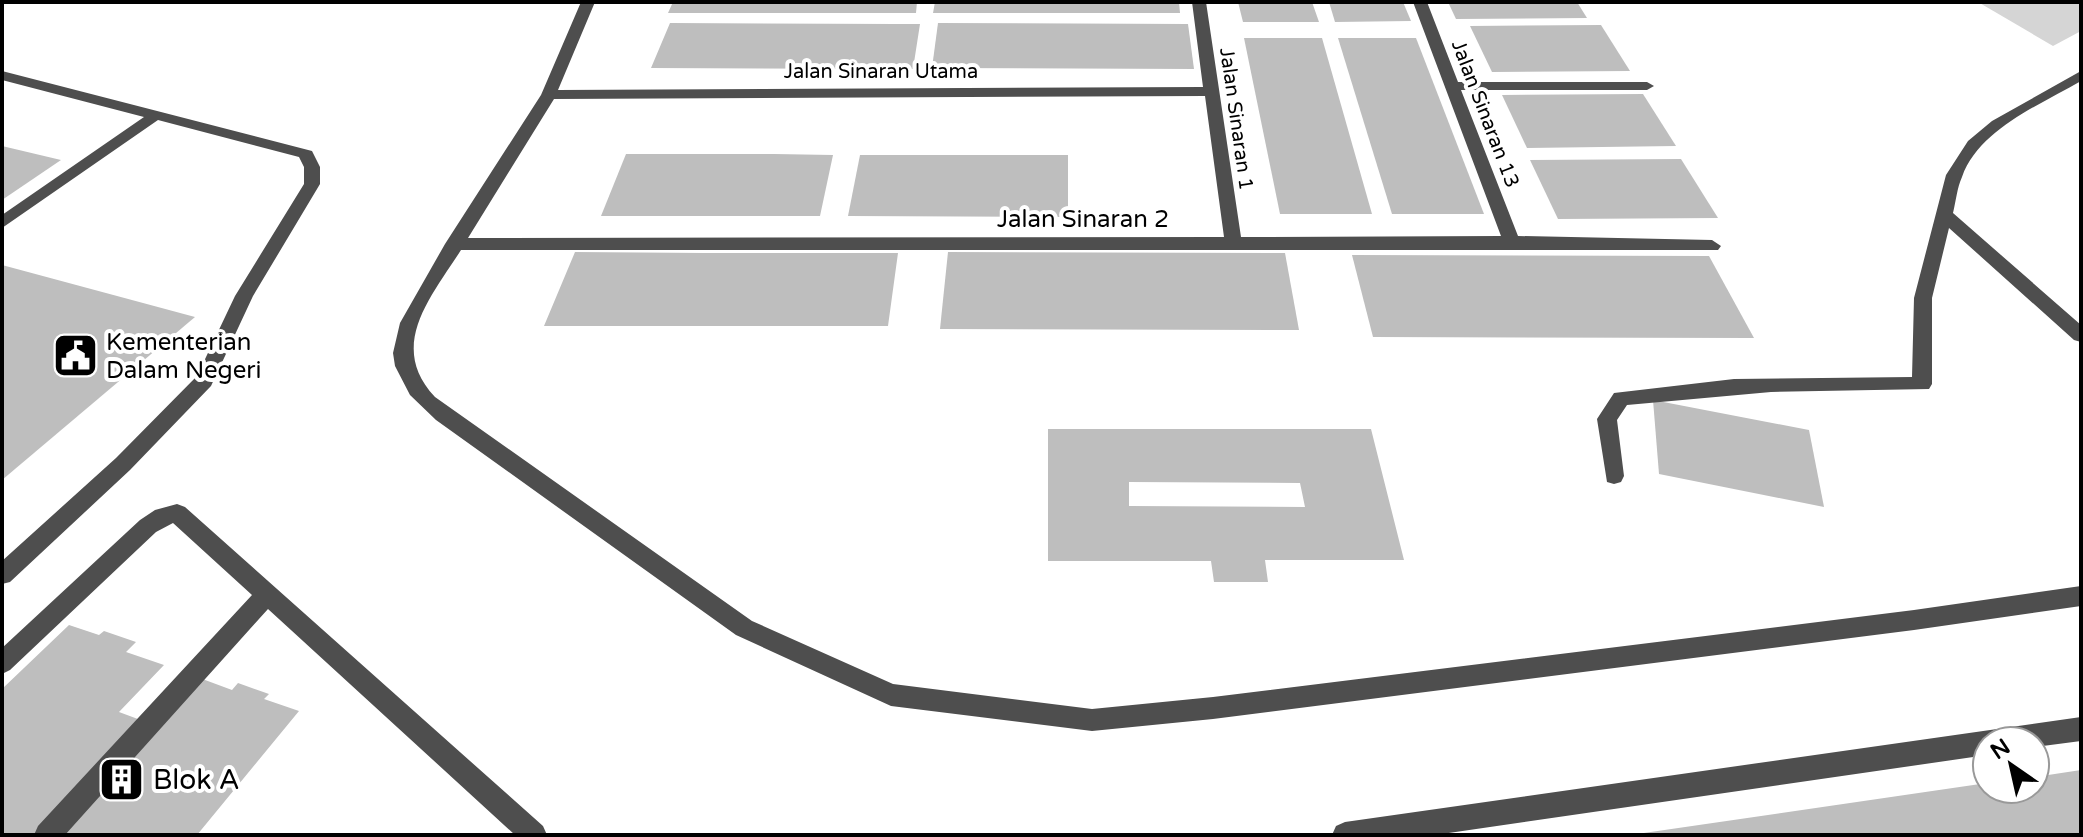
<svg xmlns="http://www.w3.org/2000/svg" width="2083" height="837" viewBox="0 0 2083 837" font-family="'Varela Round',sans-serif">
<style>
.green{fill:#d5d5d5}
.building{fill:#bebebe;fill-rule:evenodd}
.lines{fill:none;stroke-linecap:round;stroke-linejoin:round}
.minor{fill:#4e4e4e;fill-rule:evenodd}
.labels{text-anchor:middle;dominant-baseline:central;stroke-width:8;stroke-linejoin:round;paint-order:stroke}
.far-street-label{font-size:20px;fill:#000;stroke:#fff}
.street-label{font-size:24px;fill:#000;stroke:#fff}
.poi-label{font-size:24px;fill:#000;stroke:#fff;text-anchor:start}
.near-poi-label{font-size:28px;fill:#000;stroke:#fff;text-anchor:start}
</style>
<rect width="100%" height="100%" fill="#fff"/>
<!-- green -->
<path class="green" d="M 1978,2 L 2081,2 L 2081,31 L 2053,46 Z"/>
<!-- building -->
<g class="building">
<path d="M 673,2 L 917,2 L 916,13 L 668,13 Z"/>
<path d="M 935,2 L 1179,2 L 1180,13 L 933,13 Z"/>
<path d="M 1238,2 L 1312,2 L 1319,22 L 1243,22 Z"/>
<path d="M 1329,2 L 1403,2 L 1411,21 L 1335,22 Z"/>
<path d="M 1448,2 L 1577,2 L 1587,18 L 1456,19 Z"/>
<path d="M 670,23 L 895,24 L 920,24 L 913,69 L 651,68 Z"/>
<path d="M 938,23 L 1188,24 L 1194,69 L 932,68 Z"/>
<path d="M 1601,25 L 1630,71 L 1492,72 L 1470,26 Z"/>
<path d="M 1244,38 L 1322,38 L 1372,214 L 1280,214 Z"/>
<path d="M 1338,38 L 1416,38 L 1484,214 L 1392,214 Z"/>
<path d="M 1643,94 L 1676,146 L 1527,148 L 1502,95 Z"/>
<path d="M 2,146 L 61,160 L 2,200 Z"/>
<path d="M 626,154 L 774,154 L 833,155 L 820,216 L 601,216 Z"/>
<path d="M 860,155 L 1068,155 L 1068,217 L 848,216 Z"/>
<path d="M 1681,159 L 1718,218 L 1558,219 L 1530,160 Z"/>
<path d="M 575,252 L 704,253 L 898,253 L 888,326 L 544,326 Z"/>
<path d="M 948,252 L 1285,253 L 1299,330 L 940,329 Z"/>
<path d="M 1352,255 L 1709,256 L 1754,338 L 1373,337 Z"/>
<path d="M 2,265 L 195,317 L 2,480 Z"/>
<path d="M 1653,400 L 1809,430 L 1824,507 L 1659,474 Z"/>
<path d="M 1048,429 L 1371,429 L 1404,560 L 1265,560 L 1268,582 L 1214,582 L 1211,561 L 1048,561 ZM 1129,482 L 1300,483 L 1305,507 L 1129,506 Z"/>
<path d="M 69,625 L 99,635 L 104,631 L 136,642 L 126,652 L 164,665 L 119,712 L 154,725 L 197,677 L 232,690 L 238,683 L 269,694 L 264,699 L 299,711 L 197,835 L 2,835 L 2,689 Z"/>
<path d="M 2081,770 L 2081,835 L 1630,835 L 1987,783 L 1987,789 L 2035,789 L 2035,777 Z"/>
</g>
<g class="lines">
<!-- minor -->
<g class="minor">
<path d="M 581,2 L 595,2 L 558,90 L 1203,87 L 1192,2 L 1206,2 L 1241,237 L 1501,236 L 1413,2 L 1427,2 L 1458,82 L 1647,82 L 1654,86 L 1647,90 L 1461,90 L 1518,236 L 1712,240 L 1721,246 L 1718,250 L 461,250 C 431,297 387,346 435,397 L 752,621 L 893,684 L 1092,709 L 1213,697 L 1914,610 L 2081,586 L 2081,606 L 1914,630 L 1213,719 L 1092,731 L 891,706 L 736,635 L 436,420 L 410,395 L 395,366 L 393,353 L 400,323 L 445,244 L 541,95 ZM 1205,96 L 1224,237 L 468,238 L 554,99 Z"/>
<path d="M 2,71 L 312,151 L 320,167 L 320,184 L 253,296 L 211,386 L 130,470 L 10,582 L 2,584 L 2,561 L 116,458 L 197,376 L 235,296 L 304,184 L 304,167 L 299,157 L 158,120 L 2,228 L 2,215 L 144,117 L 2,80 Z"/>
<path d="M 2081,71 L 2081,81 C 2040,105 1979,129 1962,177 C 1957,188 1956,201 1953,213 L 2081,325 L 2081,342 L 2074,340 L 1949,228 L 1932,298 L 1932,384 L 1929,389 L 1771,392 L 1627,405 L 1617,420 L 1624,476 L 1621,482 L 1614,484 L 1607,482 L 1597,419 L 1614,393 L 1734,379 L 1912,377 L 1914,298 L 1946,175 L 1968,141 L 1992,121 Z"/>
<path d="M 177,504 L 185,507 L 543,826 L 547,835 L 515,835 L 268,609 L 65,835 L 34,835 L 38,826 L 252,595 L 173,523 L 156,532 L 10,670 L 2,674 L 2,648 L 140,520 L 155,510 Z"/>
<path d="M 2081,717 L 2081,741 L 2035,747 L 2035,741 L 1987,741 L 1987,755 L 1435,835 L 1332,835 L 1336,826 L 1345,822 Z"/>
</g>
</g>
<!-- icons -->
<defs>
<symbol id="civic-square" viewBox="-11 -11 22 22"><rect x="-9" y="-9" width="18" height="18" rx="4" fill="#000" stroke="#fff"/><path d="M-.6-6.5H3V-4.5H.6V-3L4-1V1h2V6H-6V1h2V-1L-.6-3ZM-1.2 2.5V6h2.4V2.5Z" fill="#fff"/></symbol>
<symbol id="building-square" viewBox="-11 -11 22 22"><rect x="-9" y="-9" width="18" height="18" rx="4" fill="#000" stroke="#fff"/><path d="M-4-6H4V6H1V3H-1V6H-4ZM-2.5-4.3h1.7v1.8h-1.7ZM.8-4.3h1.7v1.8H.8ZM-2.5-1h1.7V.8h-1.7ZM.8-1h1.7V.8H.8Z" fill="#fff"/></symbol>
</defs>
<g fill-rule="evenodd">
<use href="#civic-square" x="50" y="330" width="51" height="51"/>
<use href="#building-square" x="96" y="754" width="51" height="51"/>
</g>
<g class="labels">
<!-- far-street labels -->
<g class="far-street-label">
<text x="881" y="72">Jalan Sinaran Utama</text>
<text transform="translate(1485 114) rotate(69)">Jalan Sinaran 13</text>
<text transform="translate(1236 119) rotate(82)">Jalan Sinaran 1</text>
</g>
<!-- street labels -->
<g class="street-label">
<text x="1083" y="219">Jalan Sinaran 2</text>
</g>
<!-- poi labels -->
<g class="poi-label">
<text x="106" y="342">Kementerian<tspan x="106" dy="28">Dalam Negeri</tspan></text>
</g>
<!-- near-poi labels -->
<g class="near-poi-label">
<text x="153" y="780">Blok A</text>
</g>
</g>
<!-- border -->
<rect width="2083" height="837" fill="none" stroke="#000000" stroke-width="8"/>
<!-- north arrow -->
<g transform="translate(2011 765) rotate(326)"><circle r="38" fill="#ffffff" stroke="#999999" stroke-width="2"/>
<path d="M0-6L14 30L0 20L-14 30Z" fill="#000000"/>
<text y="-12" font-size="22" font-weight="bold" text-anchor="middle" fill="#000000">N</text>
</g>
</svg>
